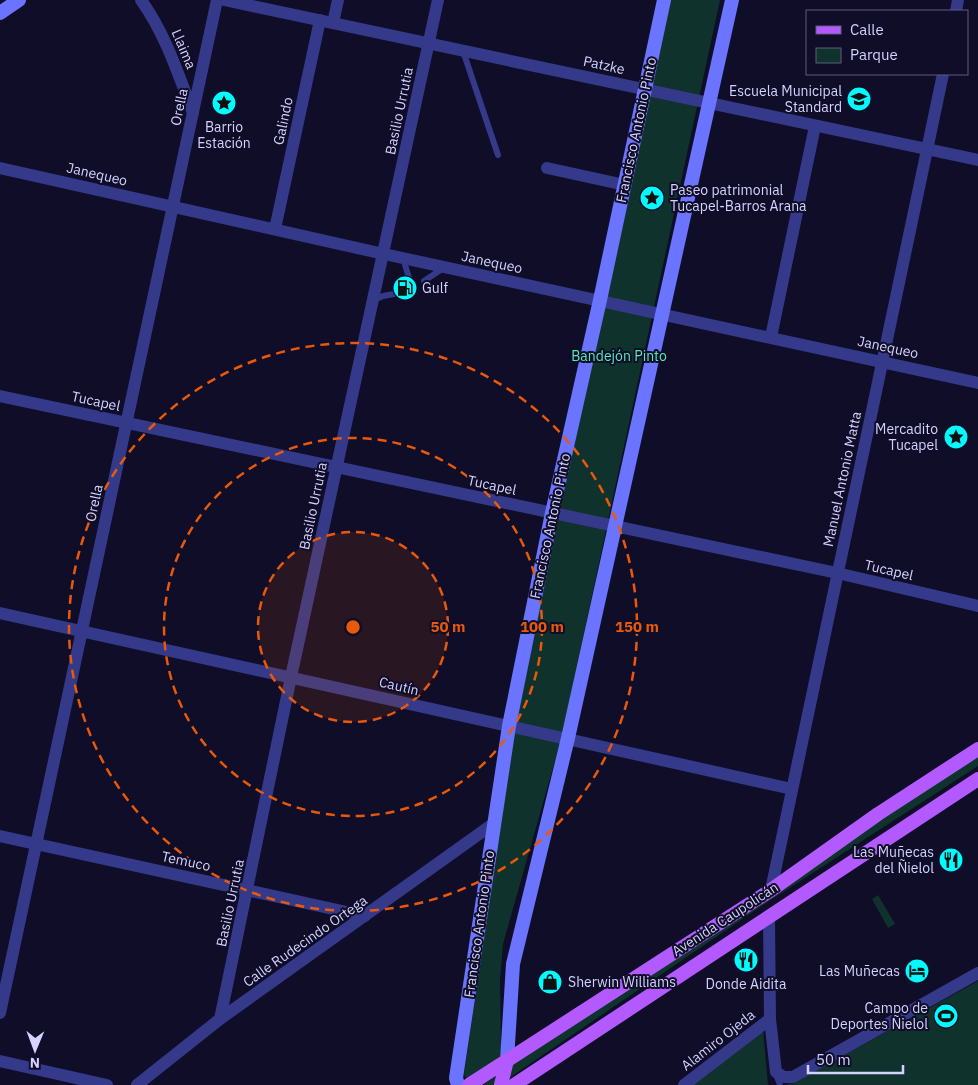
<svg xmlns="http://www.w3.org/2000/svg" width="978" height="1085" viewBox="0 0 978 1085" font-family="'IBM Plex Sans',sans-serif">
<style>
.green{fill:#10322d}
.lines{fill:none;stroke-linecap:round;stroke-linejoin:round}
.service{stroke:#34398a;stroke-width:6}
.minor{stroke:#34398a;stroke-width:12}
.secondary{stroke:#6a74ff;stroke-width:14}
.primary{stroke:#b25aff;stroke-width:14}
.ring{fill:none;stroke:#e8590c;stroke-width:2.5;stroke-dasharray:9 6}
.labels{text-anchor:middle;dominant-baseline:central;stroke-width:4;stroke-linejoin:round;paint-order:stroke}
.street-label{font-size:14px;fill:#d4d3ff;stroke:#0f0d27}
.poi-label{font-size:14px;fill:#d4d3ff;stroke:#0f0d27;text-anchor:end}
.park-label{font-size:14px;fill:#54eab7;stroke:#0f0d27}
.centre{fill:#e8590c;stroke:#0f0d27;stroke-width:2.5}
.ring-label{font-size:15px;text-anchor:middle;font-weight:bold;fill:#e8590c;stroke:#0f0d27;stroke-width:4;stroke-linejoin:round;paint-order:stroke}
</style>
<rect width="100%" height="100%" fill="#0f0d27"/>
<!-- green -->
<g class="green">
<path d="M 670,0 L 720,0 L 566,716 L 556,757 L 503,944 L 500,980 L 501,1051 L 499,1060 L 469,1081 L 464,1075 L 511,750 L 551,550 Z"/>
<path d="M 978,754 L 978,766 L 760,907 L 499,1085 L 483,1085 Z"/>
<path d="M 878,895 L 895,924 L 888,928 L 872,899 Z"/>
<path d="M 978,981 L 978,1085 L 786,1085 L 791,1083 L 792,1084 Z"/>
<path d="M 763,1029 L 768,1085 L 690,1085 Z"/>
</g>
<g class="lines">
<!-- service -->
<g class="service">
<path d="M 463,51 L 498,155"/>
<path d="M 403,258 L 409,278"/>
<path d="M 424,281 L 442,269"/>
<path d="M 374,300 L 383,296 L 394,294"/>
<path d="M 776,1074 L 780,1085"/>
</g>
<!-- minor -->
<g class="minor">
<path d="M 141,0 C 166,35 178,74 193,113"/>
<path d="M 224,0 L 978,160"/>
<path d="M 956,11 L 958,0"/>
<path d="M 333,23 L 338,0"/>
<path d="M 0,168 L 384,254 L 978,383"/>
<path d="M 547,168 L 625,185"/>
<path d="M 275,229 L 320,20"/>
<path d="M 771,337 L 815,126"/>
<path d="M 0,396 L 837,573 L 978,606"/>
<path d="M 0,613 L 792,789"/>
<path d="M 0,836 L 365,916"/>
<path d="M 771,890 L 943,74"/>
<path d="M 769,917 L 770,1019 L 776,1072 L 784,1077 L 793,1077 L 978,973"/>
<path d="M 0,1013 L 217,0"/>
<path d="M 220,1019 L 291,677 L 438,0"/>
<path d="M 0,1061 L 107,1085"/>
<path d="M 137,1085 L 220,1019 L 493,824"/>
<path d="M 684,1085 L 770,1019"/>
</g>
<!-- secondary -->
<g class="secondary">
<path d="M 0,13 L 19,0"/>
<path d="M 507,1060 L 513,964 L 568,738 L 732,0"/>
<path d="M 458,1085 L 456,1078 L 509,726 L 552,513 L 600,300 L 664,0"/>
</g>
<!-- primary -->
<g class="primary">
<path d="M 469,1085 L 771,890 L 878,814 L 978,749"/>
<path d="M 501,1085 L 507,1060"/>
<path d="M 514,1085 L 978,779"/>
</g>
</g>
<!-- distance rings -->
<circle cx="353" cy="627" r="95" fill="#e8590c" fill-opacity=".12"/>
<g class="ring">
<circle cx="353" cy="627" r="95"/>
<circle cx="353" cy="627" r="189"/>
<circle cx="353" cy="627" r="284"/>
</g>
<!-- icons -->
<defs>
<symbol id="school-disc" viewBox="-11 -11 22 22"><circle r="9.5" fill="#00fcfe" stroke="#0f0d27"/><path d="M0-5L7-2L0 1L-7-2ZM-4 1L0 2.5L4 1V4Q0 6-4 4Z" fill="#111"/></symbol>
<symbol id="sight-disc" viewBox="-11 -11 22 22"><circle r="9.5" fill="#00fcfe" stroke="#0f0d27"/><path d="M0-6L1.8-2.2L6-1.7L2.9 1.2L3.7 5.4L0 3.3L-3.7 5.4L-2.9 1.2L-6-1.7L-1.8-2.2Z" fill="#111"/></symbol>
<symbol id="fuel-disc" viewBox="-11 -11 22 22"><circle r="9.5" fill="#00fcfe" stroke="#0f0d27"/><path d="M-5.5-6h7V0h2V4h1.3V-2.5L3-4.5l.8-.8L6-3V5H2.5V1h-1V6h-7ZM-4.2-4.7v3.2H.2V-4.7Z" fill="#111"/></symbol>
<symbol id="restaurant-disc" viewBox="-11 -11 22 22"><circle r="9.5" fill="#00fcfe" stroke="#0f0d27"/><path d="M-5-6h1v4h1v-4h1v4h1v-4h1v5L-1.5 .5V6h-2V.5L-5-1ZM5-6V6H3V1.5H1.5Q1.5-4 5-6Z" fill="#111"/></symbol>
<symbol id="hotel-disc" viewBox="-11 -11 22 22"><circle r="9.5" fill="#00fcfe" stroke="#0f0d27"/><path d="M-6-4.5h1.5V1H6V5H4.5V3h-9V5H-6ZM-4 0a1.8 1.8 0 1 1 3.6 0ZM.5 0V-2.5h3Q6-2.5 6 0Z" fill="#111"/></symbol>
<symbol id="shop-disc" viewBox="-11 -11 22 22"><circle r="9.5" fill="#00fcfe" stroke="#0f0d27"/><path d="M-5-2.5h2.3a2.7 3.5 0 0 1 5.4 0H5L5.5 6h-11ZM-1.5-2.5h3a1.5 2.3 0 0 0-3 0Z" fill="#111"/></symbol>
<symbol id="stadium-disc" viewBox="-11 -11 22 22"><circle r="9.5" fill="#00fcfe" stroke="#0f0d27"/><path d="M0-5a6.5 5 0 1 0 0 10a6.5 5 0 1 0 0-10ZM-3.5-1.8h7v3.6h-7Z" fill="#111"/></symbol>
</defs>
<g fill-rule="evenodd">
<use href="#school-disc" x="845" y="85" width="28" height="28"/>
<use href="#sight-disc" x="210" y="89" width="28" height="28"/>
<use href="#sight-disc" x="638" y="184" width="28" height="28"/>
<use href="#fuel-disc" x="391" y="274" width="28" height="28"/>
<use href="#sight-disc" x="942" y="423" width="28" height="28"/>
<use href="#restaurant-disc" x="937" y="846" width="28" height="28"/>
<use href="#restaurant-disc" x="732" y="946" width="28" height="28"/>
<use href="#hotel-disc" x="903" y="957" width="28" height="28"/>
<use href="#shop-disc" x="536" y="968" width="28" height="28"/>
<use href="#stadium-disc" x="932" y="1002" width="28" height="28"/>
</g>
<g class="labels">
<!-- street labels -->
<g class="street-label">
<text transform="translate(184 49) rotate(67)">Llaima</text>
<text transform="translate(604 65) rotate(12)">Patzke</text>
<text transform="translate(179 107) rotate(-78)">Orella</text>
<text transform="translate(399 111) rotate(-78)">Basilio Urrutia</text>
<text transform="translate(283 121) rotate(-78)">Galindo</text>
<text transform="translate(636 130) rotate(-78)">Francisco Antonio Pinto</text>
<text transform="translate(97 174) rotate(13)">Janequeo</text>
<text transform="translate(492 262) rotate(12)">Janequeo</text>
<text transform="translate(888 347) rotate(12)">Janequeo</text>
<text transform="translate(96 401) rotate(12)">Tucapel</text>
<text transform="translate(842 479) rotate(-78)">Manuel Antonio Matta</text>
<text transform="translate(492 485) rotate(12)">Tucapel</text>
<text transform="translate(94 503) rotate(-78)">Orella</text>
<text transform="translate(313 506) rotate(-78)">Basilio Urrutia</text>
<text transform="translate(550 526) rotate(-78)">Francisco Antonio Pinto</text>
<text transform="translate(889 570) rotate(13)">Tucapel</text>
<text transform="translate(399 686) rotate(13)">Cautín</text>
<text transform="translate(186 861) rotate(12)">Temuco</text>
<text transform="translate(230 903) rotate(-78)">Basilio Urrutia</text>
<text transform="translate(725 919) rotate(-33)">Avenida Caupolicán</text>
<text transform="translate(479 924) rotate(-82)">Francisco Antonio Pinto</text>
<text transform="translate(305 941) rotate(-35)">Calle Rudecindo Ortega</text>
<text transform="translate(718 1040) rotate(-38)">Alamiro Ojeda</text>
</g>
<!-- poi labels -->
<g class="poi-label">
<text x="842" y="91">Escuela Municipal<tspan x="842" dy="16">Standard</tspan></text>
<text x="224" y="127" text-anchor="middle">Barrio<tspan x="224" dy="16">Estación</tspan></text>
<text x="670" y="190" text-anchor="start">Paseo patrimonial<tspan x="670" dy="16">Tucapel-Barros Arana</tspan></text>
<text x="422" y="288" text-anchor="start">Gulf</text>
<text x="938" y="429">Mercadito<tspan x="938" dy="16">Tucapel</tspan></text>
<text x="934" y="852">Las Muñecas<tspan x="934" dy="16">del Ñielol</tspan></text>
<text x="900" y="971">Las Muñecas</text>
<text x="568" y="982" text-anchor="start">Sherwin Williams</text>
<text x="746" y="984" text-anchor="middle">Donde Aidita</text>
<text x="928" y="1008">Campo de<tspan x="928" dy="16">Deportes Ñielol</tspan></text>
</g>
<!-- park labels -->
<g class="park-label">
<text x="619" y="356">Bandejón Pinto</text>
</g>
</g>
<circle cx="353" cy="627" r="8" class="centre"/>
<g class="ring-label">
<text x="448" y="632">50 m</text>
<text x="542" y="632">100 m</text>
<text x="637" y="632">150 m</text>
</g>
<!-- legend -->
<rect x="806" y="10" width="162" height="65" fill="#0f0d27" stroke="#5e5c7d"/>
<rect x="816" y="26" width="25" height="8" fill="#b25aff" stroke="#5e5c7d"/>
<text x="850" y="35" font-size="15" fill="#d4d3ff">Calle</text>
<rect x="816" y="48" width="25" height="15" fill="#10322d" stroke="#5e5c7d"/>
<text x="850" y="60" font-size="15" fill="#d4d3ff">Parque</text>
<!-- north arrow -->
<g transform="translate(35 1050) rotate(181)" stroke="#0f0d27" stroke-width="4" paint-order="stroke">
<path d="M0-4L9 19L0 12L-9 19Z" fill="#d4d3ff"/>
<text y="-8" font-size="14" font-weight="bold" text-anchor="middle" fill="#d4d3ff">N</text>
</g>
<!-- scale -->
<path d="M808 1065v8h95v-8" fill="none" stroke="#d4d3ff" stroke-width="2.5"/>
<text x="816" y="1065" font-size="15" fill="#d4d3ff" stroke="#0f0d27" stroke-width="4" paint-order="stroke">50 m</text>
</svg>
